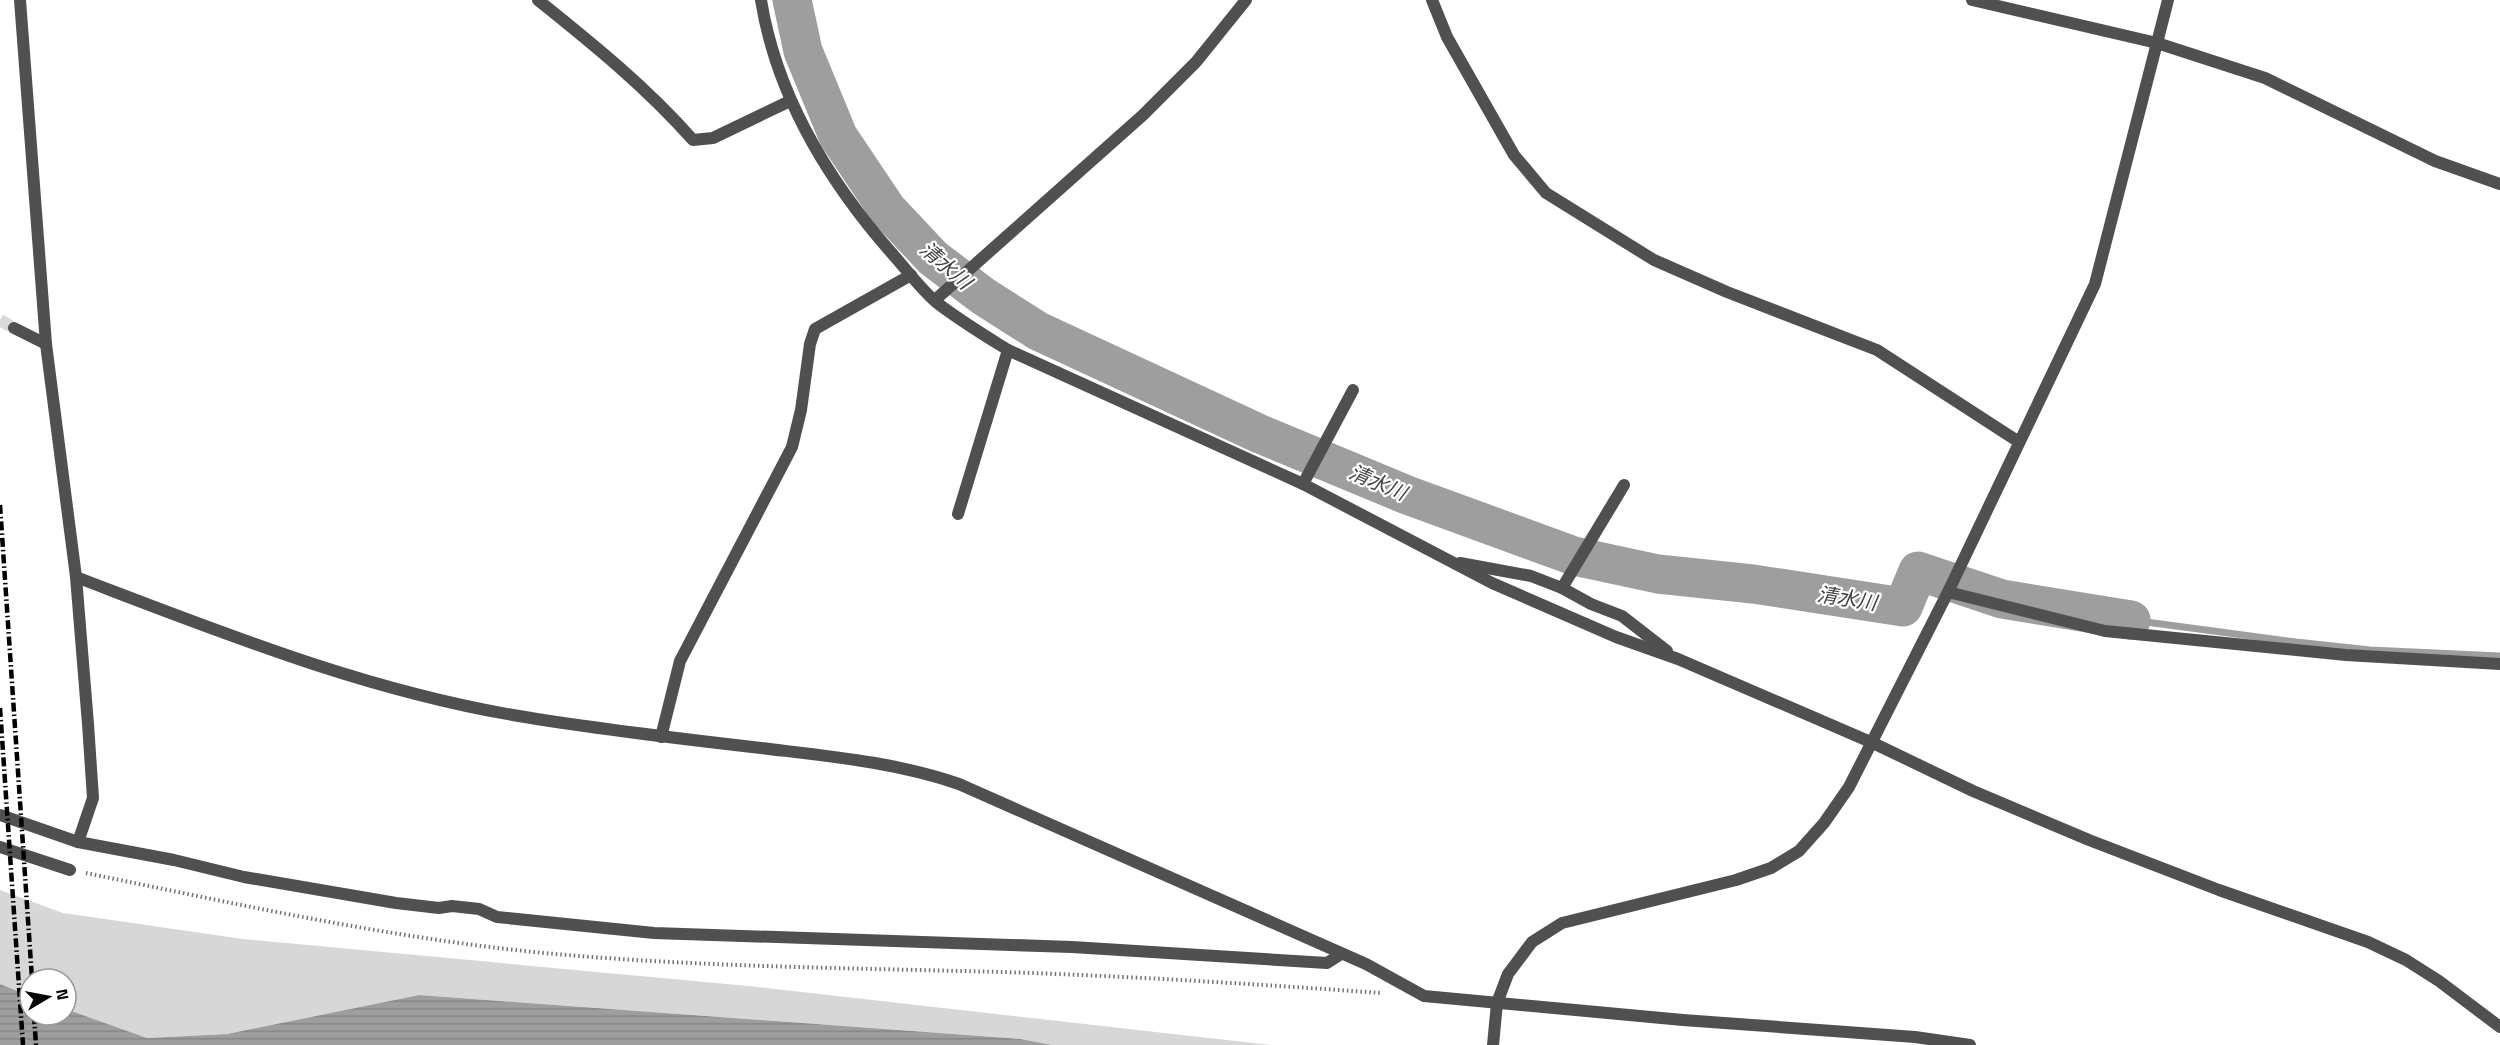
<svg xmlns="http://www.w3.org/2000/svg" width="2500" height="1045" viewBox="0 0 2500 1045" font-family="'Titillium Web','Noto Sans JP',sans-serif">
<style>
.grass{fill:#d7d7d7}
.water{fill:url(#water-rules)}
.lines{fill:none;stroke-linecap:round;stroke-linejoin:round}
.stream{stroke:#9e9e9e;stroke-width:7}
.river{stroke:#9e9e9e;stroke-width:39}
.minor-tunnel{stroke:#d9d9d9;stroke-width:12;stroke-dasharray:12 6;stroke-linecap:butt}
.path{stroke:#727272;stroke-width:4;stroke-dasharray:1.5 3;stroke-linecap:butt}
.minor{stroke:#505050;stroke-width:12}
.rail{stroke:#000;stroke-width:4.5;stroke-dasharray:9 3 1.5 3;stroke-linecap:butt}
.labels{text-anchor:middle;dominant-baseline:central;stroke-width:4.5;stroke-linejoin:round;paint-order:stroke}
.water-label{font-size:20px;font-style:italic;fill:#3f3f3f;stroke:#fff}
</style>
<defs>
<pattern id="water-rules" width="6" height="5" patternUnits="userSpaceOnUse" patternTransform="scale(1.5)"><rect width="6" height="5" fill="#9e9e9e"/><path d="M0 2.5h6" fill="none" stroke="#868686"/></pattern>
</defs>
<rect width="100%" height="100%" fill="#fff"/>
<!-- grass -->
<path class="grass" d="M 0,890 L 63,913 L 243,939 L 748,986 L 1271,1045 L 1052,1045 L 1021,1039 L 419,995 L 227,1034 L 147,1038 L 66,1009 L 66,979 L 30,979 L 30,996 L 0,984 Z"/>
<!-- water -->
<path class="water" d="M 0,984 L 30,996 L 30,1015 L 66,1015 L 66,1009 L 147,1038 L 227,1034 L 419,995 L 1021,1039 L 1052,1045 L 0,1045 Z"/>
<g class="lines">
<!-- stream -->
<path class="stream" d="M 2131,620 L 2296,642 L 2370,650 L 2500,656"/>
<!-- river -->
<path class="river" d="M 792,0 L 803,51 L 838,136 L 887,209 L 933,258 L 983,296 L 1038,331 L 1260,434 L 1407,495 L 1574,556 L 1658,574 L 1753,584 L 1903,607 L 1918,571 L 2002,599 L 2131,620"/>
<!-- minor-tunnel -->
<path class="minor-tunnel" d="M 0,320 L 14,328"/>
<!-- path -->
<path class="path" d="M 86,873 C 237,904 389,938 544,953 C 696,967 849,968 1002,972 C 1128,976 1255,984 1381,993"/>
<!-- minor -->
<g class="minor">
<path d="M 20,0 L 46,344 L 76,577 L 88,724 L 93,798 L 78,842"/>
<path d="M 538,0 C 593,44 646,87 693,140 L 713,138 L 790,101"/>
<path d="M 761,0 C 777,99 831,185 896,258 C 909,273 922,290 936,302 C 959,320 984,335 1008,350 L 1303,484 L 1492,583 L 1616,637 L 1678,659 L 1873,743 L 1973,791 L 2089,840 L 2219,890 L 2368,942 L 2406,960 L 2439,981 L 2500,1027"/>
<path d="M 1432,0 L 1447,37 L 1514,155 L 1546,193 L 1654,260 L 1727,292 L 1877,350 L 2019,442"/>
<path d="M 1972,0 L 2157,43 L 2265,78 L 2435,161 L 2500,184"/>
<path d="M 935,300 L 1143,115 L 1196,62 L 1246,0"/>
<path d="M 14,328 L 46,344"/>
<path d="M 1303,484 L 1353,390"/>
<path d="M 958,514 L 1008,350"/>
<path d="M 1460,563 L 1531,576 L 1562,588 L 1591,604 L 1622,616 L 1667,651"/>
<path d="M 76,577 C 223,633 369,692 525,717 C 604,730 682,739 761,748 C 827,756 896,762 959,784 L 1366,964 L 1424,996 L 1683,1020 L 1915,1037 L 1970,1045"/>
<path d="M 1562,588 L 1624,485"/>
<path d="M 1948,592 L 2105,631 L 2346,655 L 2500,664"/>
<path d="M 661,737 L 680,661 L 792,447 L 801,410 L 810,344 L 815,329 L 911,275"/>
<path d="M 0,815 L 78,842 L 174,860 L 244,877 L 396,903 L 439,908 L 452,906 L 479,909 L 497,917 L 654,933 L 1072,947 L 1327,963 L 1341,954"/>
<path d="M 0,847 L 70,870"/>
<path d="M 1493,1045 L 1497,1003 L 1508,974 L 1532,942 L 1562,923 L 1736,880 L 1771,868 L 1799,851 L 1824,823 L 1849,787 L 1948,592 L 2095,284 L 2168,0"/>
</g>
<!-- rail -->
<g class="rail">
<path d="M 0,505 L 32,979"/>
<path d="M 0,708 L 23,1045"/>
<path d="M 34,1015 L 36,1045"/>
</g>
</g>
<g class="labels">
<!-- water labels -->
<g class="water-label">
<text transform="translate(946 265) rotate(41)">清水川</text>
<text transform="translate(1378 482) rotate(23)">清水川</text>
<text transform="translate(1847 598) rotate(9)">清水川</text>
</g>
</g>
<!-- north arrow -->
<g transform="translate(48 997) rotate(80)"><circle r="28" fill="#ffffff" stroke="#999999" stroke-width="1.5"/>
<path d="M0-4.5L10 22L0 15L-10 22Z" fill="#000000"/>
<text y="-9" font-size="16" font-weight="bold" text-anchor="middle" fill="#000000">N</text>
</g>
</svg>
